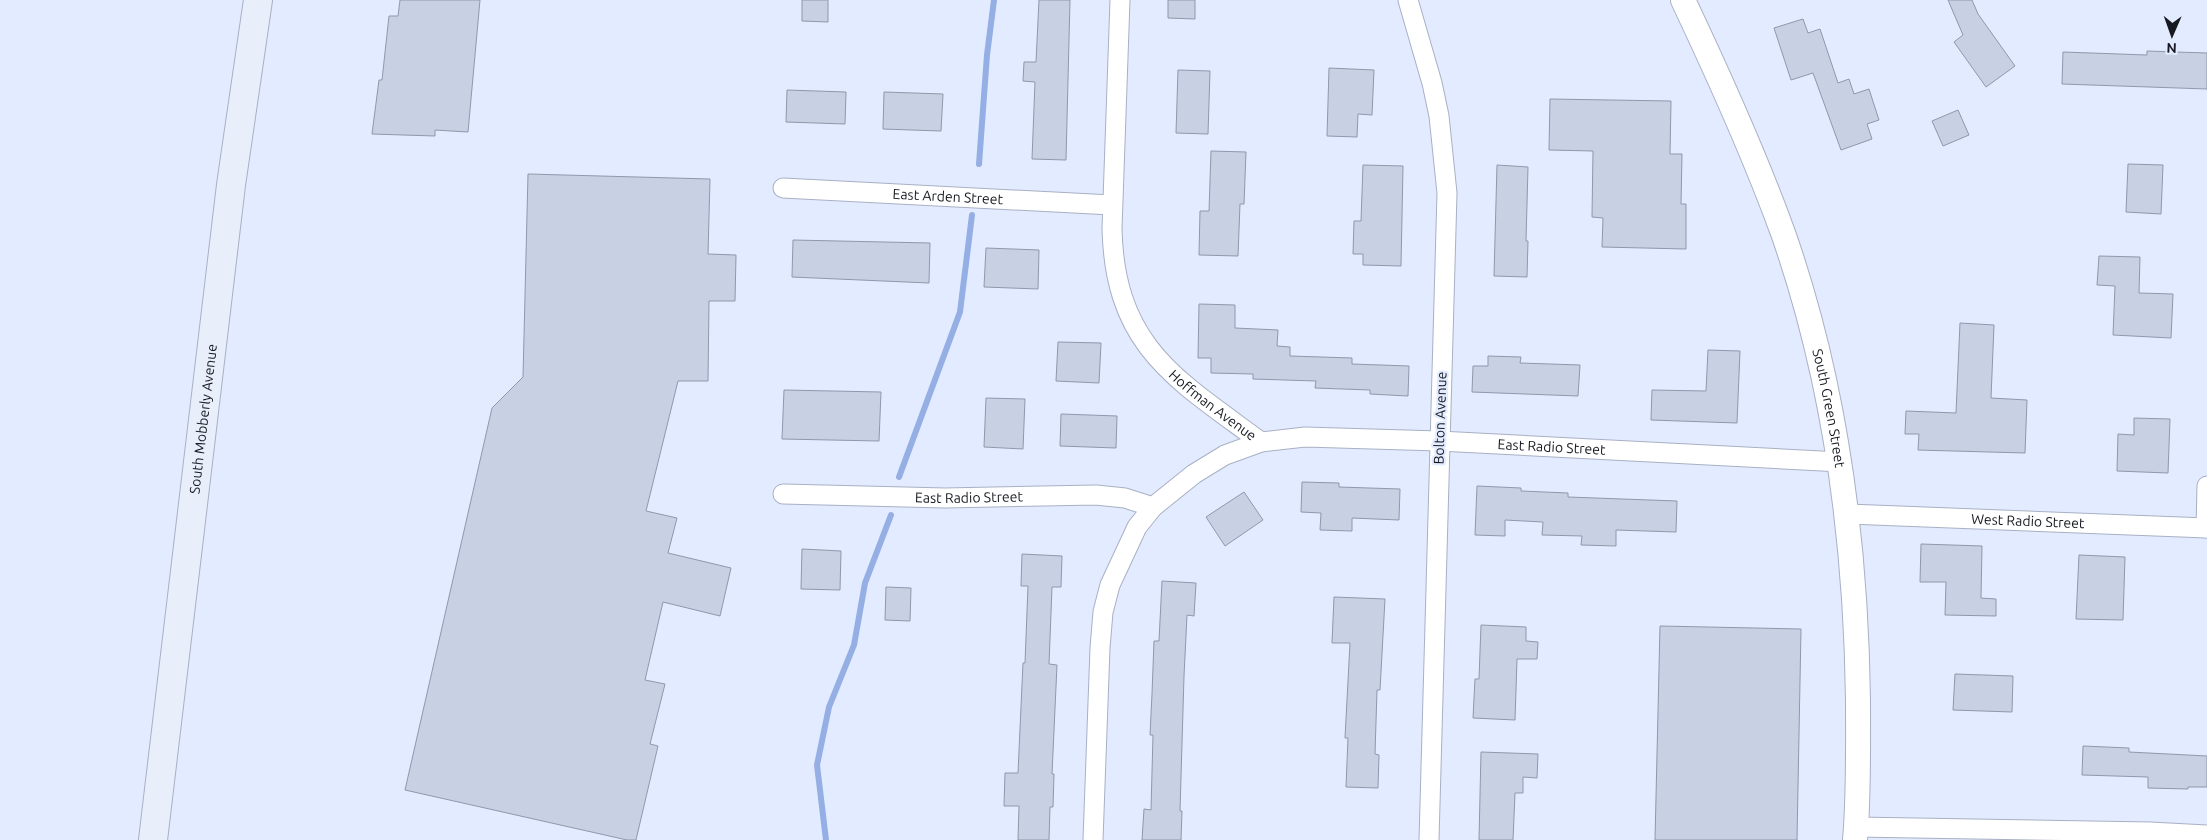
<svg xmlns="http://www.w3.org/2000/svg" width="2207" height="840" viewBox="0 0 2207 840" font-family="Ubuntu,sans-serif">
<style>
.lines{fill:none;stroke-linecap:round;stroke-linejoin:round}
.stream{stroke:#95aee3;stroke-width:6}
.building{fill:#c8d1e4;stroke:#9098aa}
.minor-casing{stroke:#a8b1c3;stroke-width:21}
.tertiary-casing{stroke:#a8b1c3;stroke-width:26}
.secondary-casing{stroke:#a8b1c3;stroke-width:30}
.minor{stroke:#fff;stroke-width:19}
.tertiary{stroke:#fff;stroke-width:24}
.secondary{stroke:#e8eefa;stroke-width:28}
.labels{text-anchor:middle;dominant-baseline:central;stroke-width:4.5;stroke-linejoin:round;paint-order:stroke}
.street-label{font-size:14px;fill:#16191f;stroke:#e2ebff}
</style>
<rect width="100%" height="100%" fill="#e2ebff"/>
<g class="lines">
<!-- stream -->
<g class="stream">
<path d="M 979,164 L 987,55 L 994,0"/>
<path d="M 899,477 L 960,312 L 972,215"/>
<path d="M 826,840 L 817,765 L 829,707 L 854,645 L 865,583 L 891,515"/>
</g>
</g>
<!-- building -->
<g class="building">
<path d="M 400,0 L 480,0 L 468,132 L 435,130 L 435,136 L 372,134 L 379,80 L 382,80 L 389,16 L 398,16 Z"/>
<path d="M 802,0 L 828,0 L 828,22 L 802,21 Z"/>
<path d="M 1039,0 L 1070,0 L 1066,160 L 1032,159 L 1035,82 L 1023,81 L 1024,62 L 1036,62 Z"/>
<path d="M 1168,0 L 1195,0 L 1195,19 L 1168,18 Z"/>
<path d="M 1948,0 L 1972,0 L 1978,14 L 2015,66 L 1986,87 L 1954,42 L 1963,35 Z"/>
<path d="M 1803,19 L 1808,33 L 1820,29 L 1838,83 L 1849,79 L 1854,94 L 1869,89 L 1879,120 L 1867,124 L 1872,139 L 1841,150 L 1813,73 L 1791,80 L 1774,28 Z"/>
<path d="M 2147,51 L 2207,53 L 2207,89 L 2062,84 L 2063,52 L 2147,55 Z"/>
<path d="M 1329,68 L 1374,70 L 1372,115 L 1358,114 L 1357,137 L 1327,136 Z"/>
<path d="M 1178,70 L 1210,71 L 1208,134 L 1176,133 Z"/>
<path d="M 787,90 L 846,92 L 845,124 L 786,122 Z"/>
<path d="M 884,92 L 943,94 L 941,131 L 883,129 Z"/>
<path d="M 1550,99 L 1671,101 L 1670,154 L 1682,154 L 1681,204 L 1686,204 L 1686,249 L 1602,247 L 1603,218 L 1592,217 L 1593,151 L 1549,150 Z"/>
<path d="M 1958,110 L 1969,135 L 1943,146 L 1932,121 Z"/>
<path d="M 1211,151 L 1246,152 L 1244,204 L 1240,204 L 1238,256 L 1199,255 L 1200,211 L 1209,211 Z"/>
<path d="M 2128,164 L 2163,165 L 2161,214 L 2126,212 Z"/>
<path d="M 1363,165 L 1403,166 L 1401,266 L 1363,265 L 1363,254 L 1353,254 L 1354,221 L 1361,221 Z"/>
<path d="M 1497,165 L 1528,167 L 1526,241 L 1528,241 L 1527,277 L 1494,276 Z"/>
<path d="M 528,174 L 710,179 L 708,254 L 736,255 L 735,301 L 709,301 L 708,381 L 678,381 L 646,511 L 677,518 L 668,553 L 731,568 L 720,616 L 663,602 L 645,680 L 665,684 L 650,744 L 658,746 L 636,840 L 627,840 L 405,790 L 492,408 L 523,377 Z"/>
<path d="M 793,240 L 930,243 L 929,283 L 792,277 Z"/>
<path d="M 986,248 L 1039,250 L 1038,289 L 984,287 Z"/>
<path d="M 2099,256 L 2140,257 L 2139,293 L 2173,294 L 2171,338 L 2113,335 L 2115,286 L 2097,285 Z"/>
<path d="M 1199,304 L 1235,305 L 1235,328 L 1278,330 L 1277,346 L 1290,347 L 1290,356 L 1352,358 L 1352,364 L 1409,366 L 1408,396 L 1370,394 L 1370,390 L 1315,388 L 1316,381 L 1253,379 L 1253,374 L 1211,373 L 1211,358 L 1198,358 Z"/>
<path d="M 1960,323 L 1994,325 L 1991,398 L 2027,400 L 2025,453 L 1918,450 L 1919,434 L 1905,434 L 1906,411 L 1956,413 Z"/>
<path d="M 1058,342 L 1101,343 L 1099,383 L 1056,381 Z"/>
<path d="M 1708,350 L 1740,351 L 1737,423 L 1651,420 L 1652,390 L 1706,391 Z"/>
<path d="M 1488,356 L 1521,357 L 1520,363 L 1580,365 L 1578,396 L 1472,392 L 1473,366 L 1488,366 Z"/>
<path d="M 784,390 L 881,392 L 879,441 L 782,439 Z"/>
<path d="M 986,398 L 1025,399 L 1023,449 L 984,447 Z"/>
<path d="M 1061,414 L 1117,416 L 1116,448 L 1060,446 Z"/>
<path d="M 2134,418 L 2170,419 L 2168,473 L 2117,471 L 2118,434 L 2134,435 Z"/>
<path d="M 1302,482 L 1339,483 L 1339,487 L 1400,489 L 1399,520 L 1352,518 L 1352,531 L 1320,530 L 1321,513 L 1301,512 Z"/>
<path d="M 1477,486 L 1521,488 L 1521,491 L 1568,493 L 1568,497 L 1677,501 L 1676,532 L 1616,530 L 1616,546 L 1581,545 L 1582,536 L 1542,535 L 1543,522 L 1505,520 L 1505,536 L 1475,535 Z"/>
<path d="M 1244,492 L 1263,520 L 1225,546 L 1206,517 Z"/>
<path d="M 1921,544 L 1982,546 L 1981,598 L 1996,599 L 1996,616 L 1945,615 L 1946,582 L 1920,582 Z"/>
<path d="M 802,549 L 841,551 L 840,590 L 801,589 Z"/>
<path d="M 1022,554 L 1062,556 L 1061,587 L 1052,587 L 1049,664 L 1057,665 L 1052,774 L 1054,774 L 1053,807 L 1050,807 L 1049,840 L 1018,840 L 1019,806 L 1004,806 L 1005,773 L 1018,773 L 1023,663 L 1025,663 L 1028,586 L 1021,586 Z"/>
<path d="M 2079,555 L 2125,557 L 2123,620 L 2076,619 Z"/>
<path d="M 1162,581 L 1196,583 L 1194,616 L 1187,615 L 1184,676 L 1180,811 L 1182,811 L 1181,840 L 1142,840 L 1144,809 L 1151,810 L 1153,735 L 1150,735 L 1152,694 L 1154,641 L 1159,641 Z"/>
<path d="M 886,587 L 911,588 L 910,621 L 885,620 Z"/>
<path d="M 1334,597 L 1385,599 L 1380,690 L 1377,690 L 1375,754 L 1379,755 L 1378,788 L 1346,787 L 1348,738 L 1345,738 L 1350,643 L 1332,643 Z"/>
<path d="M 1481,625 L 1526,627 L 1526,641 L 1538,642 L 1537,659 L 1517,659 L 1515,720 L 1473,718 L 1475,679 L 1479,679 Z"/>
<path d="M 1660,626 L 1801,629 L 1797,840 L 1655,840 Z"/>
<path d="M 1955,674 L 2013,676 L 2012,712 L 1953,710 Z"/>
<path d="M 2083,746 L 2129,748 L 2129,752 L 2207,756 L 2207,787 L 2188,787 L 2188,789 L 2148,788 L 2148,777 L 2082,775 Z"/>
<path d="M 1481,752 L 1538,754 L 1537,778 L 1523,777 L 1523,793 L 1515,793 L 1513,840 L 1479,840 Z"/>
</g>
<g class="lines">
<defs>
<g id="minor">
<path id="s1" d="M 1120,0 L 1112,229 C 1115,347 1176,379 1261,442"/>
<path d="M 1408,0 L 1432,83 L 1439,116 L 1447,193 L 1429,840"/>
<path id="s2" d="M 783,188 L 1112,205"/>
<path id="s3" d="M 783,494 L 945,498 L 1096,495 L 1125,498 L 1153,507"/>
<path id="s4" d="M 1848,514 L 2207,528"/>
<path d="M 2206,528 L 2207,486"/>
<path d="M 1856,827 L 2150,832 L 2207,835"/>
<path id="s5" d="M 1093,840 L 1100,648 L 1103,612 L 1110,585 L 1137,527 L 1153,507 L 1194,474 L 1225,455 L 1261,442 L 1305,437 L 1439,441 L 1841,462"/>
</g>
<g id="tertiary">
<path id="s6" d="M 1683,0 C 1719,76 1754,153 1783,233 C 1836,384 1856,541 1858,700 C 1858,747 1859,794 1855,840"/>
</g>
<g id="secondary">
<path id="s7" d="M 153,840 L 231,185 L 258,0"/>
</g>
</defs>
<!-- minor casing -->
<use href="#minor" class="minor-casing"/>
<!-- tertiary casing -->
<use href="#tertiary" class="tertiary-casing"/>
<!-- secondary casing -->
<use href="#secondary" class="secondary-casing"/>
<!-- minor -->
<use href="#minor" class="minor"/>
<!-- tertiary -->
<use href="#tertiary" class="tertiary"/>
<!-- secondary -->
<use href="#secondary" class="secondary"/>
</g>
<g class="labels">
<!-- street labels -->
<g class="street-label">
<text stroke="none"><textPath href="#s2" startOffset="165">East Arden Street</textPath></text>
<text stroke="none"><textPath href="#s1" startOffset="442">Hoffman Avenue</textPath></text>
<text stroke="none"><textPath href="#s6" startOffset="435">South Green Street</textPath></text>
<text transform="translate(1440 418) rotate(-88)">Bolton Avenue</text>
<text stroke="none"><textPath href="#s7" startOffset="424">South Mobberly Avenue</textPath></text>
<text stroke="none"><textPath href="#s5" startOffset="764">East Radio Street</textPath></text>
<text stroke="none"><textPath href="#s3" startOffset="186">East Radio Street</textPath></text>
<text stroke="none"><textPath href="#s4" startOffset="180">West Radio Street</textPath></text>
</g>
</g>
<!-- north arrow -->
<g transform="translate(2172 35) rotate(182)" stroke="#e2ebff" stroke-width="4" paint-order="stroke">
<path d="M0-4L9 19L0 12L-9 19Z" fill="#16191f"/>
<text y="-8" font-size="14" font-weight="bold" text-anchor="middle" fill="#16191f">N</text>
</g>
</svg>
